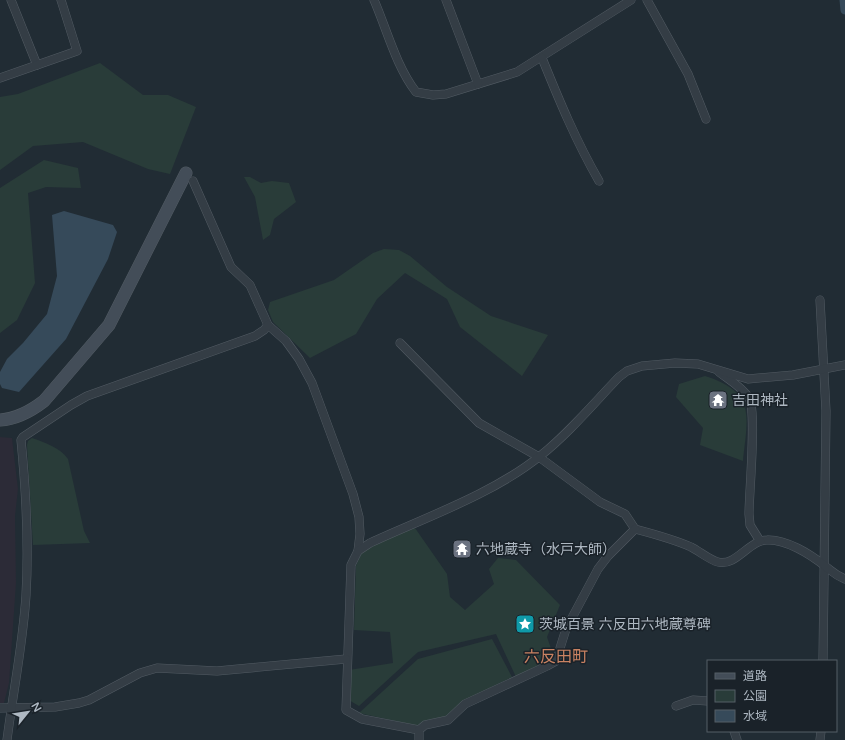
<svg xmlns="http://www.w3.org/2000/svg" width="845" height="740" viewBox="0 0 845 740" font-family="'Varela Round','Noto Sans JP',sans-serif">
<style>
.medical{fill:#2c2b37}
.green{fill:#293c39}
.water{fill:#364a5a}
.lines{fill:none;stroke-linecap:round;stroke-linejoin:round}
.canal{stroke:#364a5a;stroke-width:9}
.street-casing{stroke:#525b63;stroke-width:9}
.secondary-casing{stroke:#525b63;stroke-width:13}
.street{stroke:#343d45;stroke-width:8}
.secondary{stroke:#434d58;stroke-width:12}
.labels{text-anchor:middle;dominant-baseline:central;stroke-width:3;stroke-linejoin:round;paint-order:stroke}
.poi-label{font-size:14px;fill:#aeb8c2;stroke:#1a2229;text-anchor:start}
.quarter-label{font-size:16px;fill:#c98262;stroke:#1a2229}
</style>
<rect width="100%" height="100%" fill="#212c34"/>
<!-- medical -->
<path class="medical" d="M 0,437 L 12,438 L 18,489 L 15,516 L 16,583 L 9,683 L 4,703 L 0,703 Z"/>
<!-- green -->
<g class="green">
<path d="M 100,63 L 143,95 L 168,95 L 196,107 L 170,174 L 148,169 L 83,142 L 33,146 L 0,170 L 0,97 L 18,94 Z"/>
<path d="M 44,160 L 78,168 L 81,188 L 46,187 L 28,193 L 35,283 L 17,320 L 0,333 L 0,188 Z"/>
<path d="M 244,177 L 250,177 L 261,183 L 272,181 L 289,183 L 296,202 L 274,219 L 270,235 L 263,240 L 255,197 Z"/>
<path d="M 384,249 L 399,250 L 410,256 L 447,287 L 491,316 L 548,335 L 522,376 L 460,327 L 447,299 L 405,273 L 377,299 L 356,334 L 310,358 L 273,322 L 268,310 L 270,302 L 334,280 L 373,253 Z"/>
<path d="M 705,376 C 756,392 748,416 743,461 L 700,445 L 703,428 L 676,397 L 679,384 Z"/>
<path d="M 32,438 C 46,443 59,447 68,459 L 84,531 L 90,543 L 33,545 L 27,445 L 28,441 Z"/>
<path d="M 415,528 L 447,574 L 450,597 L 465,610 L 494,584 L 489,569 L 498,558 L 516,560 L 560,605 L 547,637 L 554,657 L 516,677 L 496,634 L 418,652 L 359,706 L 347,699 L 349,670 L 393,663 L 390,632 L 354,630 L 356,566 L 364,547 Z"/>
<path d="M 492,639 L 512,677 L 462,702 L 448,716 L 424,722 L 418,726 L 359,713 L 418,659 Z"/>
</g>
<!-- water -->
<path class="water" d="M 64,211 L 113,225 L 117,232 L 108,259 L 66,339 L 19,392 L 2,388 L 0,384 L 0,372 L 7,359 L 23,343 L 47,314 L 57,276 L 52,215 Z"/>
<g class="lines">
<!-- canal -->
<path class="canal" d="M 844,0 L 845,10"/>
<defs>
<g id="street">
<path d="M 11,0 L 37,65"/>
<path d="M 374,0 C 387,30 396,66 416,92 L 433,95 L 446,94 L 517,72 L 631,0"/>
<path d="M 446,0 L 478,84"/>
<path d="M 647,0 L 688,74 L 706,119"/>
<path d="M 542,58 C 559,100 576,141 599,181"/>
<path d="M 0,78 L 77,51 L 61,0"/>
<path d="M 193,181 L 231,267 L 250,285 L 268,325 L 286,341 L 299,359 L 312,383 L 353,494 L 359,517 L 360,534 L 358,551 L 351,565 L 346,710 L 362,719 L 419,730"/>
<path d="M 820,300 L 826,411 L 823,661"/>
<path d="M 400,343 L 479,423 L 539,457 L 600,502 L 625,514 L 635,529 C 654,534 673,539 691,547 C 699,551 710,560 718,562 C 736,567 749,540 767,540 C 786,539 810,554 825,566 C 833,572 835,575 845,579"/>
<path d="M 719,372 C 728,379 742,387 749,398 C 757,411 749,493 749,514 L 750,525 L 760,541"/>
<path d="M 358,551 L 370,543 C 424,518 493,494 540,456 C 569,433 593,404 619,377 L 627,371 L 642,366 L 675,363 L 698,364 L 748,379 L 793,375 L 845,365"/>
<path d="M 676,706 L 693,700 L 708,701"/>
<path d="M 0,708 L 55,707 L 79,703 L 89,700 L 140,673 L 157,668 L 217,671 L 346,659"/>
<path d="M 734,731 L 737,740"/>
<path d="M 7,740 C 13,692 23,644 26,595 C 29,544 26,491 21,440 L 23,437 L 71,405 L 87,396 L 255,336 L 264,330 L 268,325"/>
<path d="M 419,740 L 419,730 L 425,725 L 448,720 L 465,704 L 547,666 L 556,661 L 566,629 L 598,569 L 608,556 L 635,529"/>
<path d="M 820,740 L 821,731"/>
</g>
<path id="secondary" d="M 0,420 C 17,419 31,411 44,401 L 109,325 L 186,173"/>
</defs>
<!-- street casing -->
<use href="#street" class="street-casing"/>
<!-- secondary casing -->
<use href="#secondary" class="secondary-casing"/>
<!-- street -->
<use href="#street" class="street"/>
<!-- secondary -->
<use href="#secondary" class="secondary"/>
</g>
<!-- icons -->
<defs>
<symbol id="temple-square" viewBox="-11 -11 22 22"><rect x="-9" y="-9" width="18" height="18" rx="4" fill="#6b7280" stroke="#1a2229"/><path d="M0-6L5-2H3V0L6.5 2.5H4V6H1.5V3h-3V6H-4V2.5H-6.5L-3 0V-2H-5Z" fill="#fff"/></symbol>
<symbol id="sight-square" viewBox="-11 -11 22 22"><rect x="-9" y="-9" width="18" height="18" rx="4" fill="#0f9aa8" stroke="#1a2229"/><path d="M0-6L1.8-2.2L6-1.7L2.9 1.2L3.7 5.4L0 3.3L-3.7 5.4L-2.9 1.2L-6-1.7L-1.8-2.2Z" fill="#fff"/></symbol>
</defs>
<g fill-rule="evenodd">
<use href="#temple-square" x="707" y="389" width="22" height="22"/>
<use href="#temple-square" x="451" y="538" width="22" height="22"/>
<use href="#sight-square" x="514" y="613" width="22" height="22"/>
</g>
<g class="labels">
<!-- poi labels -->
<g class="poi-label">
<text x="732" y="400">吉田神社</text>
<text x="476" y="549">六地蔵寺（水戸大師）</text>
<text x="539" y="624">茨城百景 六反田六地蔵尊碑</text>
</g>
<!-- quarter labels -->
<g class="quarter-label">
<text x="556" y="657">六反田町</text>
</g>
</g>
<!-- legend -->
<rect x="707" y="660" width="130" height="72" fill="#1a2229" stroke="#555e66"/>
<rect x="715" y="673" width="20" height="6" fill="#434d58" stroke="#555e66"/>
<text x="743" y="680" font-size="12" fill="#aeb8c2">道路</text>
<rect x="715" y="690" width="20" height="12" fill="#293c39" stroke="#555e66"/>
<text x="743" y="700" font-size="12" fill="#aeb8c2">公園</text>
<rect x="715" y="710" width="20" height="12" fill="#364a5a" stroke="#555e66"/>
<text x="743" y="720" font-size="12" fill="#aeb8c2">水域</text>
<!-- north arrow -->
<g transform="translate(28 712) rotate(60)" stroke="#1a2229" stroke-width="3" paint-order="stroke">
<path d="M0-3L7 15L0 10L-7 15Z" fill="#aeb8c2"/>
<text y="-6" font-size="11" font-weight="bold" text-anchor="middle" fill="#aeb8c2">N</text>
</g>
</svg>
